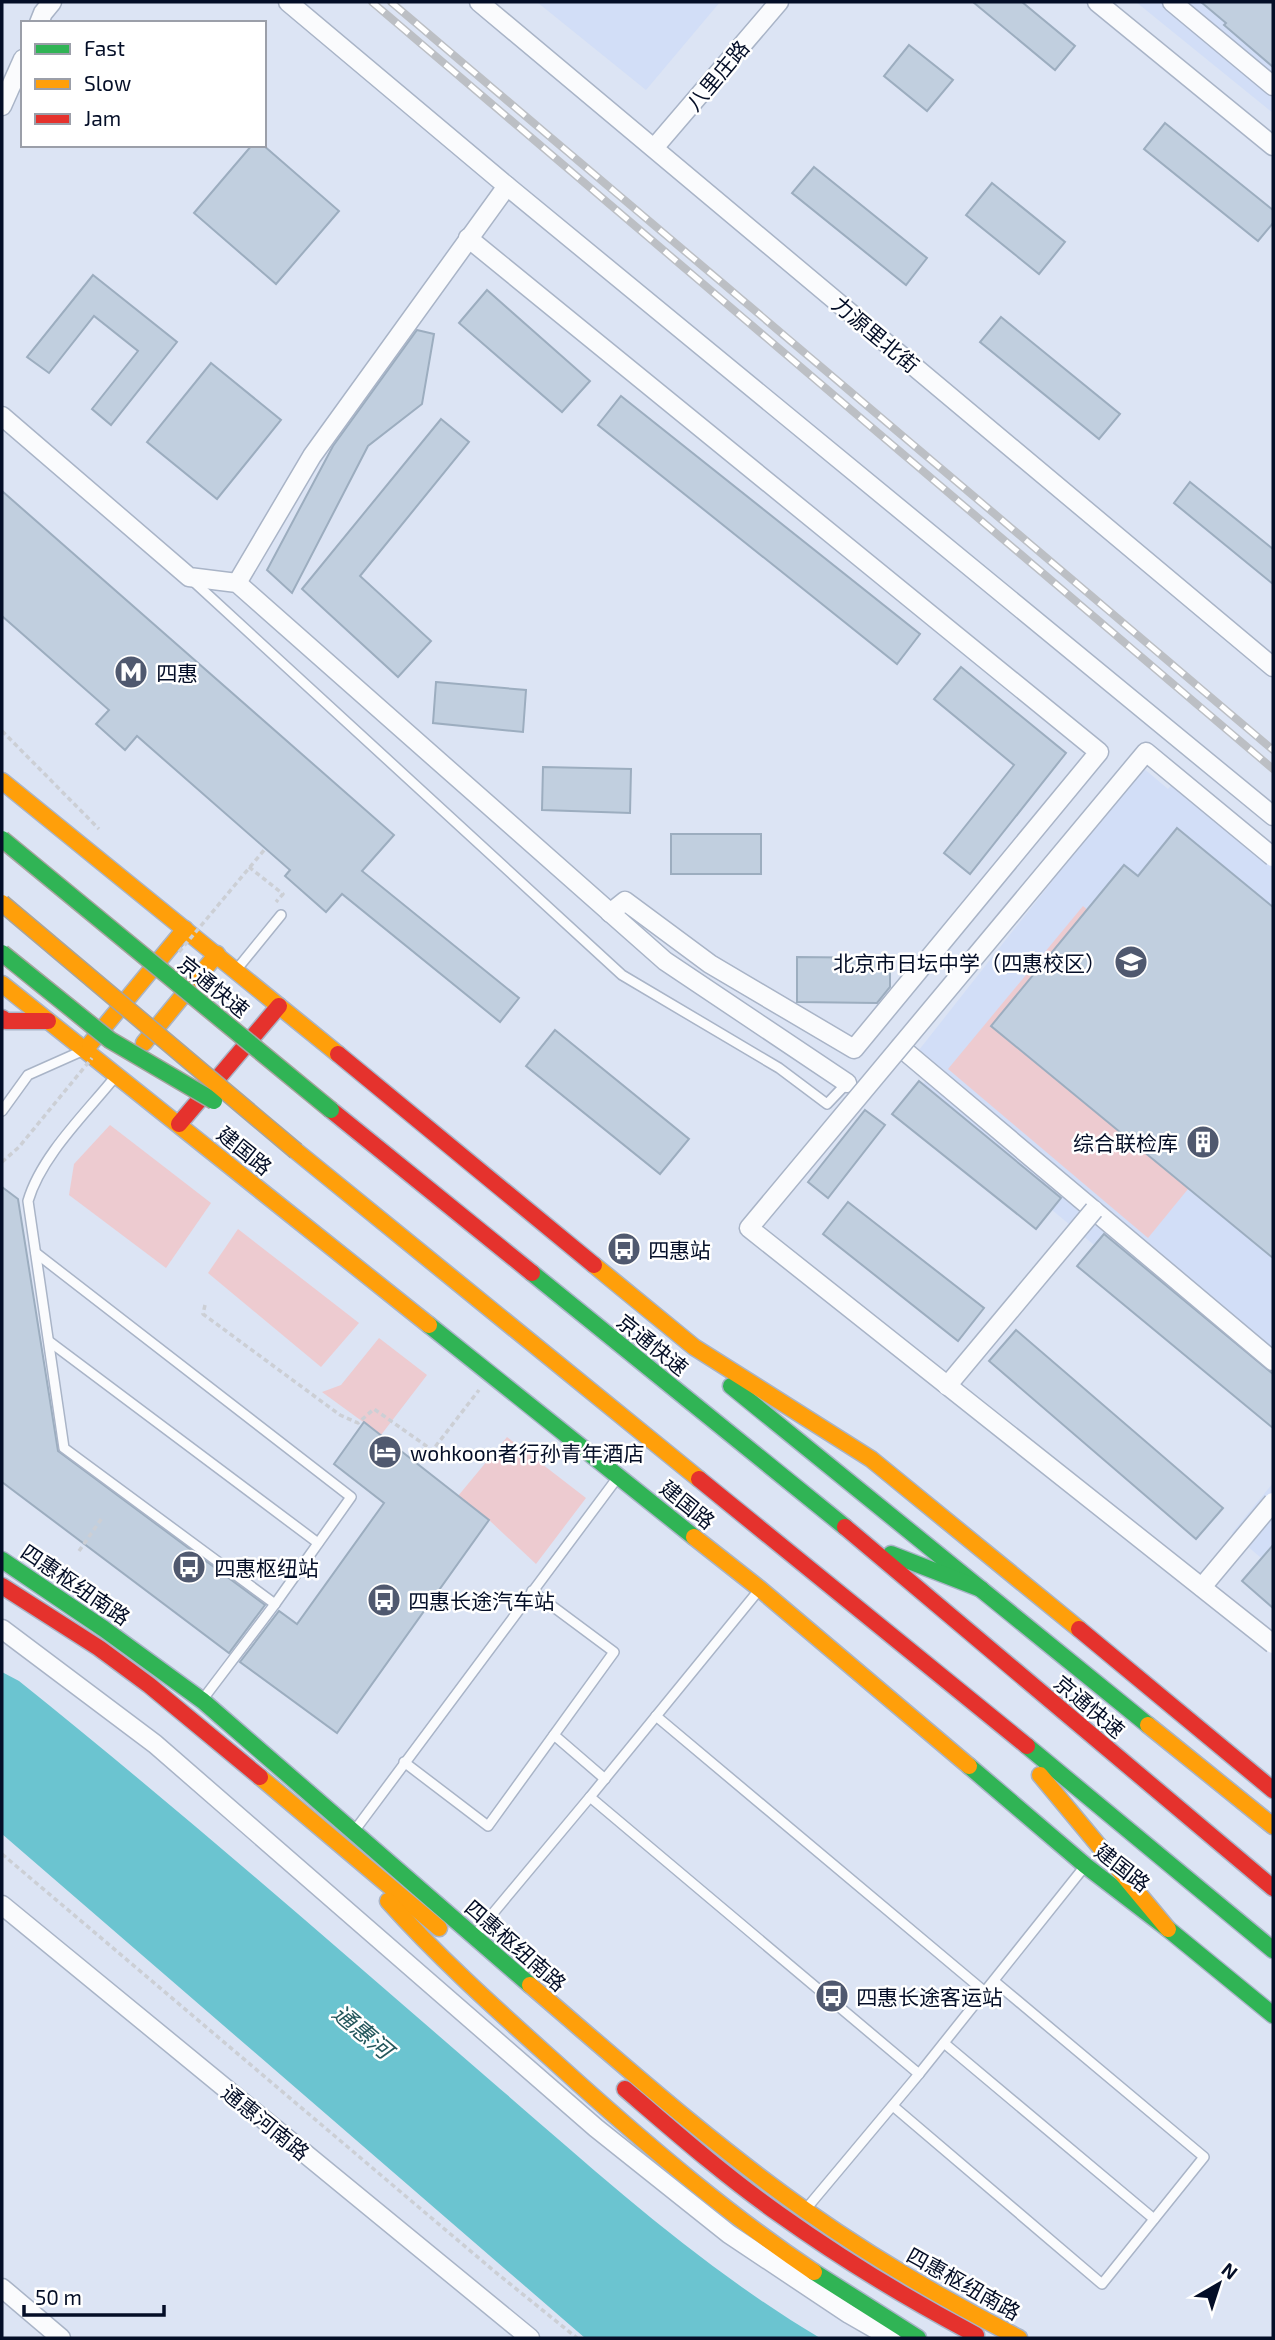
<svg xmlns="http://www.w3.org/2000/svg" width="1275" height="2340" viewBox="0 0 1275 2340" font-family="'Exo 2','Noto Sans SC',sans-serif">
<style>
.built{fill:#d2def7}
.green{fill:#edcbd0}
.water{fill:#6bc4d0}
.building{fill:#c1cfdf;stroke:#9cadbf;stroke-width:2}
.lines{fill:none;stroke-linecap:round;stroke-linejoin:round}
.lane-casing{stroke:#a9b4c7;stroke-width:12}
.street-casing{stroke:#a9b4c7;stroke-width:21}
.fast-casing{stroke:#a9b4c7;stroke-width:19}
.slow-casing{stroke:#a9b4c7;stroke-width:19}
.jam-casing{stroke:#a9b4c7;stroke-width:19}
.path{stroke:#cccfd5;stroke-width:3.5;stroke-dasharray:5 3.5;stroke-linecap:butt}
.lane{stroke:#fafbfd;stroke-width:9}
.street{stroke:#fafbfd;stroke-width:18}
.fast{stroke:#30b455;stroke-width:16}
.slow{stroke:#ff9f0a;stroke-width:16}
.jam{stroke:#e5322d;stroke-width:16}
.rail-casing{stroke:#bcbfc4;stroke-width:8}
.rail{stroke:#fff;stroke-width:5;stroke-dasharray:16;stroke-linecap:butt}
.street-bridge-casing{stroke:#a9b4c7;stroke-width:21;stroke-linecap:butt}
.fast-bridge-casing{stroke:#a6a4a0;stroke-width:19;stroke-linecap:butt}
.slow-bridge-casing{stroke:#a6a4a0;stroke-width:19;stroke-linecap:butt}
.path-bridge{stroke:#cccfd5;stroke-width:3.5;stroke-dasharray:5 3.5;stroke-linecap:butt}
.street-bridge{stroke:#fafbfd;stroke-width:18}
.fast-bridge{stroke:#30b455;stroke-width:16}
.slow-bridge{stroke:#ff9f0a;stroke-width:16}
.labels{text-anchor:middle;dominant-baseline:central;stroke-width:5;stroke-linejoin:round;paint-order:stroke}
.street-label{font-size:21px;fill:#040e27;stroke:#fff}
.poi-label{font-size:21px;fill:#040e27;stroke:#fff;text-anchor:start}
.water-label{font-size:23px;font-style:italic;fill:#24575c;stroke:#fff}
</style>
<rect width="100%" height="100%" fill="#dce4f4"/>
<!-- built -->
<g class="built">
<path d="M 537,2 L 720,2 L 646,90 Z"/>
<path d="M 1136,2 L 1273,2 L 1273,113 Z"/>
<path d="M 1142,767 L 1168,789 L 1175,781 L 1273,862 L 1273,1394 L 914,1095 L 938,1066 L 919,1050 Z"/>
<path d="M 1273,1483 L 1273,1568 L 1232,1533 Z"/>
</g>
<!-- green -->
<g class="green">
<path d="M 1083,906 L 1273,1067 L 1273,1085 L 1148,1238 L 948,1069 Z"/>
<path d="M 110,1125 L 211,1203 L 166,1268 L 69,1195 L 74,1164 Z"/>
<path d="M 238,1229 L 359,1323 L 321,1367 L 208,1273 Z"/>
<path d="M 379,1338 L 427,1375 L 381,1435 L 322,1392 L 341,1385 Z"/>
<path d="M 507,1437 L 586,1498 L 536,1564 L 489,1520 L 458,1496 Z"/>
</g>
<!-- water -->
<path class="water" d="M 2,1672 L 19,1681 C 180,1810 335,1946 491,2081 C 597,2172 700,2267 820,2338 L 585,2338 L 2,1834 Z"/>
<!-- building -->
<g class="building">
<path d="M 973,2 L 1022,2 L 1075,46 L 1055,70 Z"/>
<path d="M 1201,2 L 1273,2 L 1273,67 L 1224,25 L 1226,23 Z"/>
<path d="M 909,45 L 953,80 L 927,111 L 884,76 Z"/>
<path d="M 1165,123 L 1273,210 L 1273,223 L 1258,241 L 1144,149 Z"/>
<path d="M 252,145 L 263,145 L 339,211 L 276,284 L 194,213 Z"/>
<path d="M 814,167 L 927,258 L 906,285 L 792,193 Z"/>
<path d="M 992,183 L 1065,242 L 1039,274 L 966,215 Z"/>
<path d="M 93,275 L 177,342 L 111,425 L 92,409 L 138,351 L 94,316 L 49,373 L 27,357 Z"/>
<path d="M 487,290 L 590,381 L 562,412 L 459,323 Z"/>
<path d="M 1001,317 L 1120,414 L 1099,439 L 980,342 Z"/>
<path d="M 417,330 L 434,334 L 422,404 L 368,446 L 292,593 L 267,570 L 333,446 Z"/>
<path d="M 211,363 L 281,420 L 217,499 L 147,442 Z"/>
<path d="M 621,396 L 920,634 L 897,664 L 598,425 Z"/>
<path d="M 441,419 L 469,442 L 360,576 L 431,641 L 398,677 L 302,589 Z"/>
<path d="M 1190,482 L 1273,549 L 1273,584 L 1174,503 Z"/>
<path d="M 2,491 L 394,835 L 362,871 L 519,998 L 500,1022 L 342,894 L 326,912 L 285,876 L 290,870 L 137,736 L 125,750 L 96,724 L 109,710 L 2,616 Z"/>
<path d="M 961,667 L 1066,753 L 970,874 L 944,853 L 1014,765 L 934,699 Z"/>
<path d="M 436,682 L 526,690 L 523,732 L 433,723 Z"/>
<path d="M 543,767 L 631,769 L 630,813 L 542,810 Z"/>
<path d="M 1177,828 L 1273,907 L 1273,1258 L 991,1026 L 1124,865 L 1138,876 Z"/>
<rect x="671" y="834" width="90" height="40"/>
<path d="M 797,957 L 890,958 L 890,987 L 877,1003 L 797,1002 Z"/>
<path d="M 555,1030 L 689,1139 L 660,1174 L 526,1066 Z"/>
<path d="M 919,1081 L 1061,1198 L 1036,1229 L 892,1114 Z"/>
<path d="M 865,1110 L 885,1125 L 828,1198 L 808,1182 Z"/>
<path d="M 2,1187 L 18,1199 L 58,1451 L 265,1605 L 229,1653 L 2,1482 Z"/>
<path d="M 848,1202 L 984,1308 L 958,1341 L 823,1234 Z"/>
<path d="M 1104,1234 L 1273,1374 L 1273,1428 L 1077,1266 Z"/>
<path d="M 1016,1330 L 1223,1508 L 1196,1539 L 989,1361 Z"/>
<path d="M 364,1422 L 489,1520 L 337,1733 L 240,1662 L 279,1611 L 297,1624 L 384,1503 L 334,1464 Z"/>
<path d="M 1273,1545 L 1273,1608 L 1242,1581 Z"/>
</g>
<g class="lines">
<defs>
<g id="lane">
<path d="M 193,581 L 622,975 L 779,1068 L 827,1104 L 847,1083"/>
<path d="M 237,969 L 281,915"/>
<path d="M 115,1077 C 86,1113 41,1156 28,1201 L 64,1448 L 275,1604"/>
<path d="M 2,1111 L 28,1075 L 82,1051"/>
<path d="M 36,1253 L 351,1497 L 275,1604 L 203,1699"/>
<path d="M 50,1342 L 318,1543"/>
<path d="M 759,1590 L 590,1797 L 919,2074 L 1085,1866"/>
<path d="M 656,1716 L 985,1992"/>
<path d="M 554,1735 L 605,1779"/>
<path d="M 404,1762 L 488,1826 L 614,1652 L 532,1591"/>
<path d="M 355,1830 L 618,1477"/>
<path d="M 474,1936 L 590,1797"/>
<path d="M 944,2043 L 1154,2219"/>
<path d="M 893,2106 L 1102,2284 L 1204,2157 L 994,1981"/>
<path d="M 806,2209 L 919,2074"/>
</g>
<g id="street">
<path d="M 288,2 L 507,186 L 1273,816"/>
<path d="M 479,2 L 1273,667"/>
<path d="M 1097,2 L 1273,146"/>
<path d="M 1172,2 L 1273,86"/>
<path d="M 39,23 L 43,13 L 52,2"/>
<path d="M 2,106 L 23,59"/>
<path d="M 654,148 L 779,2"/>
<path d="M 468,238 L 1099,752 L 854,1049 L 710,964 L 625,901 L 610,913"/>
<path d="M 2,416 L 189,577 L 237,583 L 665,961 L 847,1083"/>
<path d="M 237,583 L 312,456 L 507,186"/>
<path d="M 900,1047 L 1273,1361"/>
<path d="M 2,1629 L 155,1744 L 596,2128 L 729,2234 L 849,2314 L 891,2338"/>
<path d="M 2,1905 L 530,2338"/>
<path d="M 2,2288 L 61,2338"/>
</g>
<g id="fast">
<path d="M 532,1273 L 845,1527"/>
<path d="M 429,1325 L 694,1537"/>
<path d="M 731,1386 L 1148,1725"/>
<path d="M 891,1554 L 981,1589"/>
<path d="M 2,1560 L 104,1629 L 203,1701 L 530,1985"/>
<path d="M 1027,1746 L 1273,1950"/>
<path d="M 969,1766 L 1086,1866 L 1168,1929 L 1273,2015"/>
<path d="M 814,2272 L 918,2338"/>
</g>
<g id="slow">
<path d="M 2,781 L 338,1054"/>
<path d="M 2,984 L 429,1325"/>
<path d="M 144,1043 L 217,954"/>
<path d="M 90,1044 L 185,929"/>
<path d="M 296,1151 L 699,1479"/>
<path d="M 594,1265 L 694,1347 L 871,1459 L 1079,1629"/>
<path d="M 694,1537 L 760,1589 L 969,1766"/>
<path d="M 1148,1725 L 1273,1826"/>
<path d="M 1040,1775 L 1168,1929"/>
<path d="M 260,1777 L 439,1928"/>
<path d="M 388,1901 C 446,1966 512,2023 577,2082 C 653,2150 729,2215 814,2272"/>
<path d="M 530,1985 C 620,2062 709,2142 805,2210 C 873,2258 945,2300 1019,2338"/>
</g>
<g id="jam">
<path d="M 2,1018 L 6,1021 L 48,1021"/>
<path d="M 338,1054 L 594,1265"/>
<path d="M 331,1110 L 532,1273"/>
<path d="M 179,1124 L 279,1006"/>
<path d="M 699,1479 L 1027,1746"/>
<path d="M 845,1527 L 1273,1888"/>
<path d="M 2,1586 L 99,1648 L 149,1685 L 260,1777"/>
<path d="M 1079,1629 L 1273,1790"/>
<path d="M 625,2089 C 675,2132 725,2176 779,2214 C 842,2259 908,2299 976,2335"/>
</g>
</defs>
<!-- lane casing -->
<use href="#lane" class="lane-casing"/>
<!-- street casing -->
<use href="#street" class="street-casing"/>
<!-- fast casing -->
<use href="#fast" class="fast-casing"/>
<!-- slow casing -->
<use href="#slow" class="slow-casing"/>
<!-- jam casing -->
<use href="#jam" class="jam-casing"/>
<!-- path -->
<g class="path">
<path d="M 2,731 L 99,829"/>
<path d="M 249,867 L 283,894 L 276,902"/>
<path d="M 205,1305 L 203,1314 L 340,1415 L 358,1423 L 374,1409 L 432,1450"/>
<path d="M 425,1460 L 479,1390"/>
<path d="M 79,1551 L 102,1518"/>
<path d="M 2,1854 L 494,2271 L 577,2338"/>
</g>
<!-- lane -->
<use href="#lane" class="lane"/>
<!-- street -->
<use href="#street" class="street"/>
<!-- fast -->
<use href="#fast" class="fast"/>
<!-- slow -->
<use href="#slow" class="slow"/>
<!-- jam -->
<use href="#jam" class="jam"/>
<defs>
<g id="rail">
<path d="M 372,2 L 1273,769"/>
<path d="M 391,2 L 1273,750"/>
</g>
</defs>
<!-- rail casing -->
<use href="#rail" class="rail-casing"/>
<!-- rail -->
<use href="#rail" class="rail"/>
<defs>
<g id="street-bridge">
<path d="M 1273,857 L 1146,752 L 749,1228 L 1273,1644"/>
<path d="M 947,1386 L 1094,1210"/>
<path d="M 1202,1587 L 1273,1502"/>
</g>
<g id="fast-bridge">
<path d="M 2,839 L 331,1110"/>
<path d="M 2,953 L 110,1040 L 214,1101"/>
</g>
<path id="slow-bridge" d="M 2,903 L 296,1151"/>
</defs>
<!-- street-bridge casing -->
<use href="#street-bridge" class="street-bridge-casing"/>
<!-- fast-bridge casing -->
<use href="#fast-bridge" class="fast-bridge-casing"/>
<!-- slow-bridge casing -->
<use href="#slow-bridge" class="slow-bridge-casing"/>
<!-- path-bridge -->
<g class="path-bridge">
<path d="M 179,952 L 265,849"/>
<path d="M 2,1162 L 19,1147 L 92,1058"/>
</g>
<!-- street-bridge -->
<use href="#street-bridge" class="street-bridge"/>
<!-- fast-bridge -->
<use href="#fast-bridge" class="fast-bridge"/>
<!-- slow-bridge -->
<use href="#slow-bridge" class="slow-bridge"/>
</g>
<!-- icons -->
<defs>
<symbol id="metro-disc" viewBox="-11 -11 22 22"><circle r="9.5" fill="#50596f" stroke="#fff"/><path d="M-5.5 5V-5H-3L0 0L3-5H5.5V5H3V-.5L0 4L-3-.5V5Z" fill="#fff"/></symbol>
<symbol id="school-disc" viewBox="-11 -11 22 22"><circle r="9.5" fill="#50596f" stroke="#fff"/><path d="M0-5L7-2L0 1L-7-2ZM-4 1L0 2.5L4 1V4Q0 6-4 4Z" fill="#fff"/></symbol>
<symbol id="building-disc" viewBox="-11 -11 22 22"><circle r="9.5" fill="#50596f" stroke="#fff"/><path d="M-4-6H4V6H1V3H-1V6H-4ZM-2.5-4.3h1.7v1.8h-1.7ZM.8-4.3h1.7v1.8H.8ZM-2.5-1h1.7V.8h-1.7ZM.8-1h1.7V.8H.8Z" fill="#fff"/></symbol>
<symbol id="bus-disc" viewBox="-11 -11 22 22"><circle r="9.5" fill="#50596f" stroke="#fff"/><path d="M-5-6H5V4H4V6H2V4H-2V6H-4V4H-5ZM-3.5-4V0h7V-4ZM-3.5 1.2v1.5H-2V1.2ZM2 1.2v1.5H3.5V1.2Z" fill="#fff"/></symbol>
<symbol id="hotel-disc" viewBox="-11 -11 22 22"><circle r="9.5" fill="#50596f" stroke="#fff"/><path d="M-6-4.5h1.5V1H6V5H4.5V3h-9V5H-6ZM-4 0a1.8 1.8 0 1 1 3.6 0ZM.5 0V-2.5h3Q6-2.5 6 0Z" fill="#fff"/></symbol>
</defs>
<g fill-rule="evenodd">
<use href="#metro-disc" x="112" y="653" width="38" height="38"/>
<use href="#school-disc" x="1112" y="943" width="38" height="38"/>
<use href="#building-disc" x="1184" y="1123" width="38" height="38"/>
<use href="#bus-disc" x="605" y="1230" width="38" height="38"/>
<use href="#hotel-disc" x="366" y="1433" width="38" height="38"/>
<use href="#bus-disc" x="170" y="1548" width="38" height="38"/>
<use href="#bus-disc" x="365" y="1581" width="38" height="38"/>
<use href="#bus-disc" x="813" y="1977" width="38" height="38"/>
</g>
<g class="labels">
<!-- street labels -->
<g class="street-label">
<text transform="translate(717 75) rotate(-50)">八里庄路</text>
<text transform="translate(876 334) rotate(40)">力源里北街</text>
<text transform="translate(214 986) rotate(39)">京通快速</text>
<text transform="translate(245 1150) rotate(39)">建国路</text>
<text transform="translate(653 1344) rotate(39)">京通快速</text>
<text transform="translate(688 1504) rotate(39)">建国路</text>
<text transform="translate(76 1584) rotate(34)">四惠枢纽南路</text>
<text transform="translate(1090 1706) rotate(40)">京通快速</text>
<text transform="translate(1123 1867) rotate(38)">建国路</text>
<text transform="translate(516 1945) rotate(41)">四惠枢纽南路</text>
<text transform="translate(266 2122) rotate(39)">通惠河南路</text>
<text transform="translate(964 2283) rotate(29)">四惠枢纽南路</text>
</g>
<!-- poi labels -->
<g class="poi-label">
<text x="156" y="672">四惠</text>
<text x="1106" y="962" text-anchor="end">北京市日坛中学（四惠校区）</text>
<text x="1178" y="1142" text-anchor="end">综合联检库</text>
<text x="648" y="1249">四惠站</text>
<text x="410" y="1452">wohkoon者行孙青年酒店</text>
<text x="214" y="1567">四惠枢纽站</text>
<text x="408" y="1600">四惠长途汽车站</text>
<text x="856" y="1996">四惠长途客运站</text>
</g>
<!-- water labels -->
<g class="water-label">
<text transform="translate(363 2031) rotate(40)">通惠河</text>
</g>
</g>
<!-- border -->
<rect width="1275" height="2340" fill="none" stroke="#040e27" stroke-width="7"/>
<!-- legend -->
<rect x="21" y="21" width="245" height="126" fill="#ffffff" stroke="#9b9fa9" stroke-width="2"/>
<rect x="35" y="44" width="35" height="10" fill="#30b455" stroke="#9b9fa9" stroke-width="2"/>
<text x="84" y="56" font-size="21" fill="#040e27">Fast</text>
<rect x="35" y="79" width="35" height="10" fill="#ff9f0a" stroke="#9b9fa9" stroke-width="2"/>
<text x="84" y="91" font-size="21" fill="#040e27">Slow</text>
<rect x="35" y="114" width="35" height="10" fill="#e5322d" stroke="#9b9fa9" stroke-width="2"/>
<text x="84" y="126" font-size="21" fill="#040e27">Jam</text>
<!-- north arrow -->
<g transform="translate(1219 2284) rotate(39)" stroke="#ffffff" stroke-width="5" paint-order="stroke">
<path d="M0-5L12 26L0 18L-12 26Z" fill="#040e27"/>
<text y="-10" font-size="19" font-weight="bold" text-anchor="middle" fill="#040e27">N</text>
</g>
<!-- scale -->
<path d="M24 2305v10h140v-10" fill="none" stroke="#040e27" stroke-width="3.5"/>
<text x="35" y="2305" font-size="21" fill="#040e27" stroke="#ffffff" stroke-width="5" paint-order="stroke">50 m</text>
</svg>
